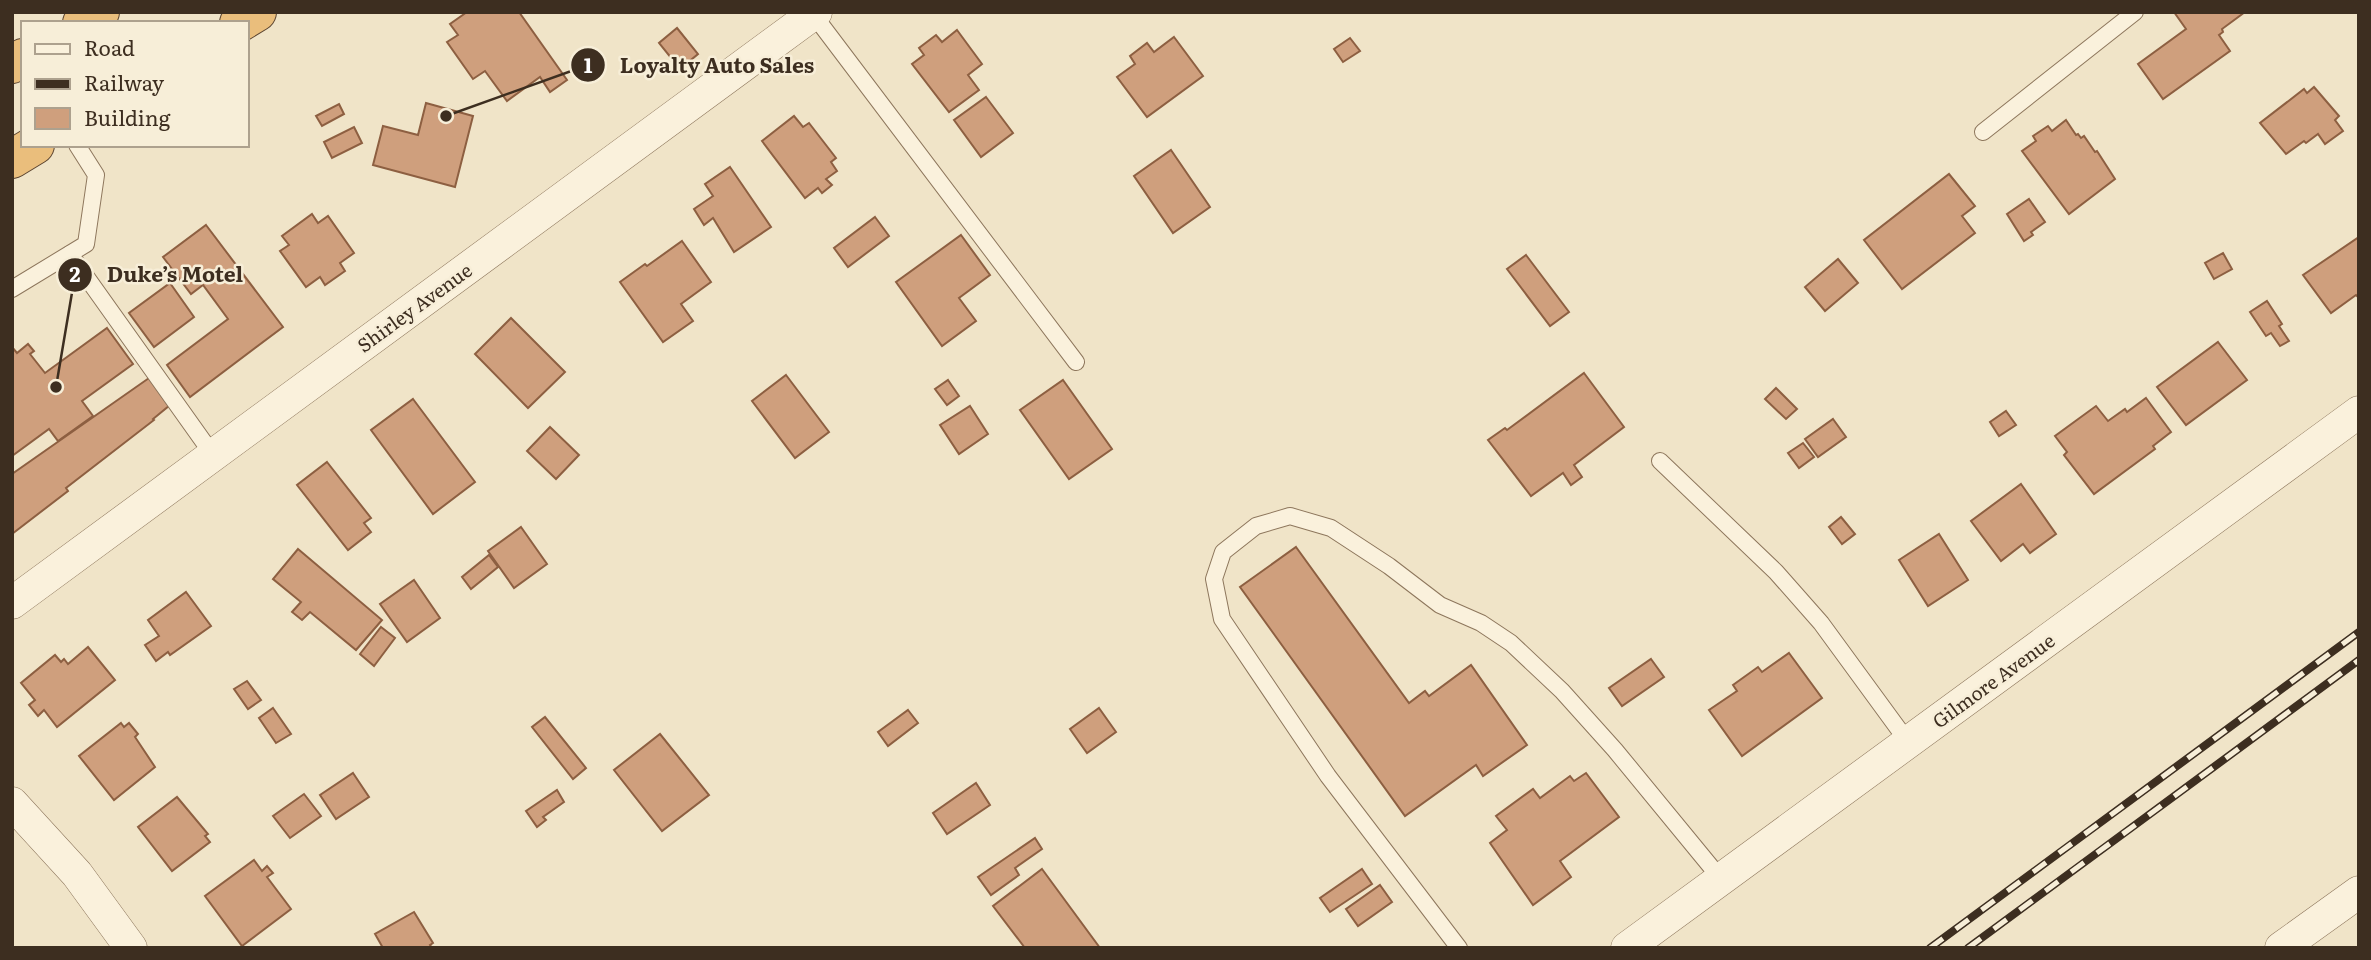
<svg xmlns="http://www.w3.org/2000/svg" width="2371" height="960" viewBox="0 0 2371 960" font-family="Literata,serif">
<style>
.building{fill:#cf9f7d;stroke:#8d5f41;stroke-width:2}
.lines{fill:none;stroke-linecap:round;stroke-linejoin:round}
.service-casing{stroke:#8d765c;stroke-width:18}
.minor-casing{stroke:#8d765c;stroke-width:33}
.trunk-casing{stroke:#5b4430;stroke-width:40}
.service{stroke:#faf1dc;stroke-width:16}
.minor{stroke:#faf1dc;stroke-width:32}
.trunk{stroke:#eabe7c;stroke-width:38}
.rail-casing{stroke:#3d2e20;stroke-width:8}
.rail{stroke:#f7eed8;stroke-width:5;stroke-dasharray:16;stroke-linecap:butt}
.labels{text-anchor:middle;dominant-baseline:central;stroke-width:5;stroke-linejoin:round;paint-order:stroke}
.street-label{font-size:19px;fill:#3d2e20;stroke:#f7eed8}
.leader{fill:none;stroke:#3d2e20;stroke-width:2.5}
.callout-dot{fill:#3d2e20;stroke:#f7eed8;stroke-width:2.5}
.mark-label{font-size:21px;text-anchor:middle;font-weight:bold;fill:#fff}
.callout-label{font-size:21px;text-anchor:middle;font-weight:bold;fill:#3d2e20;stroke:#f7eed8;stroke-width:5;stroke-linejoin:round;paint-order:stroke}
</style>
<rect width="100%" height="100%" fill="#f0e4c8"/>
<!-- building -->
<g class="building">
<path d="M 467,12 L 519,12 L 567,80 L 550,92 L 540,77 L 507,101 L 485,71 L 473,79 L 447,42 L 458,35 L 450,24 Z"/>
<path d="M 2174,12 L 2245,12 L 2222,29 L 2223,32 L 2219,35 L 2230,51 L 2163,99 L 2138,64 L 2186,29 Z"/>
<path d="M 677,28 L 698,54 L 680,69 L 659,43 Z"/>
<path d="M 957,30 L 982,64 L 968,75 L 979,90 L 949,112 L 912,64 L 924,55 L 919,48 L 936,35 L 942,42 Z"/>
<path d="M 1174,37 L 1203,76 L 1147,117 L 1117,77 L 1135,64 L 1130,56 L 1147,43 L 1154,52 Z"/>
<path d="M 1350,38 L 1360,51 L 1343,62 L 1334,49 Z"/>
<path d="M 2314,87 L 2339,116 L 2335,120 L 2343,131 L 2325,144 L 2318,134 L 2306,143 L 2304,141 L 2286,154 L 2260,123 L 2304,89 L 2307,93 Z"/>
<path d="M 986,97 L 1013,133 L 981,157 L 954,120 Z"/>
<path d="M 426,103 L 473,116 L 455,187 L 373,165 L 383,126 L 418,135 Z"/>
<path d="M 339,104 L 344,114 L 322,126 L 316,116 Z"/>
<path d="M 794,116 L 803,127 L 809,123 L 836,158 L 831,162 L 837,171 L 826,179 L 832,185 L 822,193 L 818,188 L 805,198 L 762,141 Z"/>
<path d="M 2066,120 L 2076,135 L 2078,134 L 2081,138 L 2084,136 L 2095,152 L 2097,151 L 2115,179 L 2069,214 L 2022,151 L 2036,141 L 2033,136 L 2048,126 L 2052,131 Z"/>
<path d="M 354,127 L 362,143 L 332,158 L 324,142 Z"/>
<path d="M 1171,150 L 1210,207 L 1173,233 L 1134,176 Z"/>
<path d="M 730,167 L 771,227 L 734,252 L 713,218 L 704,225 L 694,209 L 713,196 L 705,184 Z"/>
<path d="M 1949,174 L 1975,206 L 1962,216 L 1975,233 L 1902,289 L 1864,240 Z"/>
<path d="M 2029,199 L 2045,222 L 2031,232 L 2033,235 L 2024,241 L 2007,214 Z"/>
<path d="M 312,214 L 318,223 L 328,216 L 354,253 L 340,263 L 345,271 L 325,285 L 320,277 L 306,287 L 280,251 L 289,245 L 282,236 Z"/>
<path d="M 875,217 L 889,236 L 848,267 L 834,248 Z"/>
<path d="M 206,225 L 283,327 L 190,397 L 167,365 L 228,319 L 203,285 L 191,294 L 163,257 Z"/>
<path d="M 961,235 L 990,275 L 959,298 L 976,321 L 942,346 L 896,282 Z"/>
<path d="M 2359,237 L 2359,298 L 2356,295 L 2331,313 L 2303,275 Z"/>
<path d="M 682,241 L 711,282 L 681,304 L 693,321 L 663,342 L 620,282 L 645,264 L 647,266 Z"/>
<path d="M 2223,253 L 2232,269 L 2214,279 L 2205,263 Z"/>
<path d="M 1526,255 L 1569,312 L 1550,326 L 1507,269 Z"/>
<path d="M 1838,259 L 1858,283 L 1825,311 L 1805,287 Z"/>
<path d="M 170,283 L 194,317 L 154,347 L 129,313 Z"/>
<path d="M 2267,301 L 2282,324 L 2279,326 L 2289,341 L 2280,346 L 2271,333 L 2266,336 L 2250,312 Z"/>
<path d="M 511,318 L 565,372 L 528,408 L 475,354 Z"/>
<path d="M 107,328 L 133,364 L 82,401 L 93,416 L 58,441 L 49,429 L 12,456 L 12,347 L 17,353 L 28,344 L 34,351 L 30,354 L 45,373 Z"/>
<path d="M 2218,342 L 2247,380 L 2186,425 L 2157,387 Z"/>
<path d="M 1584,373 L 1624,427 L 1574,465 L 1582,477 L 1571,485 L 1563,473 L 1531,496 L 1488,440 L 1505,428 L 1507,430 Z"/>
<path d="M 786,375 L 829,432 L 795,458 L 752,401 Z"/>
<path d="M 149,378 L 170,405 L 153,419 L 154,420 L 66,488 L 68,491 L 12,534 L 12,474 Z"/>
<path d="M 948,380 L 959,396 L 947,405 L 935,389 Z"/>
<path d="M 1063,380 L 1112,449 L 1069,479 L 1020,410 Z"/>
<path d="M 1776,388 L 1797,409 L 1786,419 L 1765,399 Z"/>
<path d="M 2146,398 L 2171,432 L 2153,446 L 2155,449 L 2094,494 L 2064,455 L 2067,452 L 2055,436 L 2096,406 L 2108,421 L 2125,409 L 2127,412 Z"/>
<path d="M 413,399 L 475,482 L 433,514 L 371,430 Z"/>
<path d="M 970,406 L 988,434 L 959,454 L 940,425 Z"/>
<path d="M 2006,411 L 2016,425 L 1999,436 L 1990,422 Z"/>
<path d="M 1833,419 L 1846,437 L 1818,457 L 1805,439 Z"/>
<path d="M 550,427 L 579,455 L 556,479 L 527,451 Z"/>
<path d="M 1803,443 L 1814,457 L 1799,468 L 1788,453 Z"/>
<path d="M 327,462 L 371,518 L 364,523 L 371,532 L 348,550 L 297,485 Z"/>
<path d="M 2021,484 L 2056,534 L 2030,553 L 2023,544 L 2001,561 L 1971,521 Z"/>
<path d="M 1841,517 L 1855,534 L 1842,544 L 1829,527 Z"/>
<path d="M 521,527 L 547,564 L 514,588 L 488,551 Z"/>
<path d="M 1939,534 L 1968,580 L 1928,606 L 1899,560 Z"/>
<path d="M 1296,547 L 1409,703 L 1425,691 L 1429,696 L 1471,665 L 1527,745 L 1483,776 L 1476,765 L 1405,816 L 1240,587 Z"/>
<path d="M 298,549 L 382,620 L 356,650 L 310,612 L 302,620 L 292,612 L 301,602 L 273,579 Z"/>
<path d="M 489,555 L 498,567 L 471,589 L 462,577 Z"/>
<path d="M 414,580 L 440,618 L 407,642 L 380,604 Z"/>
<path d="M 186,592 L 211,626 L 170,655 L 168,652 L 156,661 L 145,645 L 159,636 L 148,620 Z"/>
<path d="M 381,627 L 395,638 L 374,666 L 360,654 Z"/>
<path d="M 88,647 L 115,680 L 57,727 L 44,710 L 38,716 L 29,705 L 35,700 L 21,683 L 55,655 L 61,662 L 64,659 L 68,664 Z"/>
<path d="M 1789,653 L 1822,698 L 1742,756 L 1709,710 L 1737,691 L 1733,685 L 1758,667 L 1762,672 Z"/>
<path d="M 1651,659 L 1664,677 L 1622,706 L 1609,688 Z"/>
<path d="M 247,681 L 261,700 L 248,709 L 234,689 Z"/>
<path d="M 273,708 L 291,734 L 276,743 L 259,718 Z"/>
<path d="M 1099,708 L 1116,732 L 1087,753 L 1070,729 Z"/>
<path d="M 908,710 L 918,723 L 888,746 L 878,732 Z"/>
<path d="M 545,717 L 586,768 L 573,779 L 532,727 Z"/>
<path d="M 121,723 L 124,727 L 129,723 L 138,734 L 135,737 L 155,767 L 114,800 L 79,756 Z"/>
<path d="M 660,734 L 709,795 L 662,831 L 614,770 Z"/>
<path d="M 353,773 L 369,797 L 336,819 L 320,795 Z"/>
<path d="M 1586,773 L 1619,817 L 1560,861 L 1571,877 L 1533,905 L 1490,843 L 1507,830 L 1496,816 L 1533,789 L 1540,798 L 1570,776 L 1574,781 Z"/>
<path d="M 976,783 L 990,805 L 947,834 L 933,813 Z"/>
<path d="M 557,790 L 564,802 L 543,817 L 546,820 L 537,827 L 526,811 Z"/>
<path d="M 304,794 L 321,816 L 290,838 L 273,816 Z"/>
<path d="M 177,797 L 208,834 L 205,836 L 210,842 L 172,871 L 138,827 Z"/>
<path d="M 1035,838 L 1042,849 L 1015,868 L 1019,875 L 991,895 L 978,877 Z"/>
<path d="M 254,860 L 262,871 L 267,866 L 273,873 L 267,877 L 291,909 L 242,946 L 205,896 Z"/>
<path d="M 1042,869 L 1100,948 L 1025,948 L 993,906 Z"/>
<path d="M 1362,869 L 1372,884 L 1330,912 L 1320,898 Z"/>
<path d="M 1380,885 L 1392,902 L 1358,926 L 1346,909 Z"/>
<path d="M 414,912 L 433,943 L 430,945 L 432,948 L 383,948 L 375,934 Z"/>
</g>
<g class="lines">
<defs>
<g id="service">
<path d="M 813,14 L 1076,362"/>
<path d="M 1983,132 L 2135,12"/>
<path d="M 70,254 L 213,455"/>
<path d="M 12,289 L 86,244 L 96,175 L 77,145"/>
<path d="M 1660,461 L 1776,572 L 1821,623 L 1908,742"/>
<path d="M 1459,948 L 1328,776 L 1222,619 L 1214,579 L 1223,552 L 1256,526 L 1290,516 L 1331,528 L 1389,566 L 1440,605 L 1481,623 L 1511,643 L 1562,691 L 1615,750 L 1721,879"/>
</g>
<g id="minor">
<path d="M 12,603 L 816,12"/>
<path d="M 12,803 L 77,874 L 131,948"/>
<path d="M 1627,948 L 2359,412"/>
<path d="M 2281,948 L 2359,892"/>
</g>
<g id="trunk">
<path d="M 82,23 L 100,12"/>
<path d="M 239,23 L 257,12"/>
<path d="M 12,64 L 23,58"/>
<path d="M 12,159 L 35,145"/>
</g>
</defs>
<!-- service casing -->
<use href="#service" class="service-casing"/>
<!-- minor casing -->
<use href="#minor" class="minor-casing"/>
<!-- trunk casing -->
<use href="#trunk" class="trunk-casing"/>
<!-- service -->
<use href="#service" class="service"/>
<!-- minor -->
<use href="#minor" class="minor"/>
<!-- trunk -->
<use href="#trunk" class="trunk"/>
<defs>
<g id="rail">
<path d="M 1930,948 L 2359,632"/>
<path d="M 1968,948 L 2359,660"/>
</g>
</defs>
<!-- rail casing -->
<use href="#rail" class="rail-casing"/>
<!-- rail -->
<use href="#rail" class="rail"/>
</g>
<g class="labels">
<!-- street labels -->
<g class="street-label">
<text transform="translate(414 307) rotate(-36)">Shirley Avenue</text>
<text transform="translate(1993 680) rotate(-36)">Gilmore Avenue</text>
</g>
</g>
<!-- callouts -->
<path class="leader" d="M446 116L588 65M56 387L75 275"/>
<g class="callout-dot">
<circle cx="446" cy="116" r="7"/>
<circle cx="56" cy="387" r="7"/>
<circle cx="588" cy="65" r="18"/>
<circle cx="75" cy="275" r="18"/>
</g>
<g class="mark-label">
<text x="588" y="73">1</text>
<text x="75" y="282">2</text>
</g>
<g class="callout-label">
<text x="717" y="73">Loyalty Auto Sales</text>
<text x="175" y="282">Duke’s Motel</text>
</g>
<!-- border -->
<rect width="2371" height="960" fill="none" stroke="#3d2e20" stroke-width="28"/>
<!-- legend -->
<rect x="21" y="21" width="228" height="126" fill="#f7eed8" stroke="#ada18e" stroke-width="2"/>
<rect x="35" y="44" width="35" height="10" fill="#faf1dc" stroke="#ada18e" stroke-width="2"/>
<text x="84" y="56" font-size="21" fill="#3d2e20">Road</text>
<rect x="35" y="79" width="35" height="10" fill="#3d2e20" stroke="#ada18e" stroke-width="2"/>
<text x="84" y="91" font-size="21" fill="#3d2e20">Railway</text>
<rect x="35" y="108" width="35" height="21" fill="#cf9f7d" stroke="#ada18e" stroke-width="2"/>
<text x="84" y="126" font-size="21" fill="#3d2e20">Building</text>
</svg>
